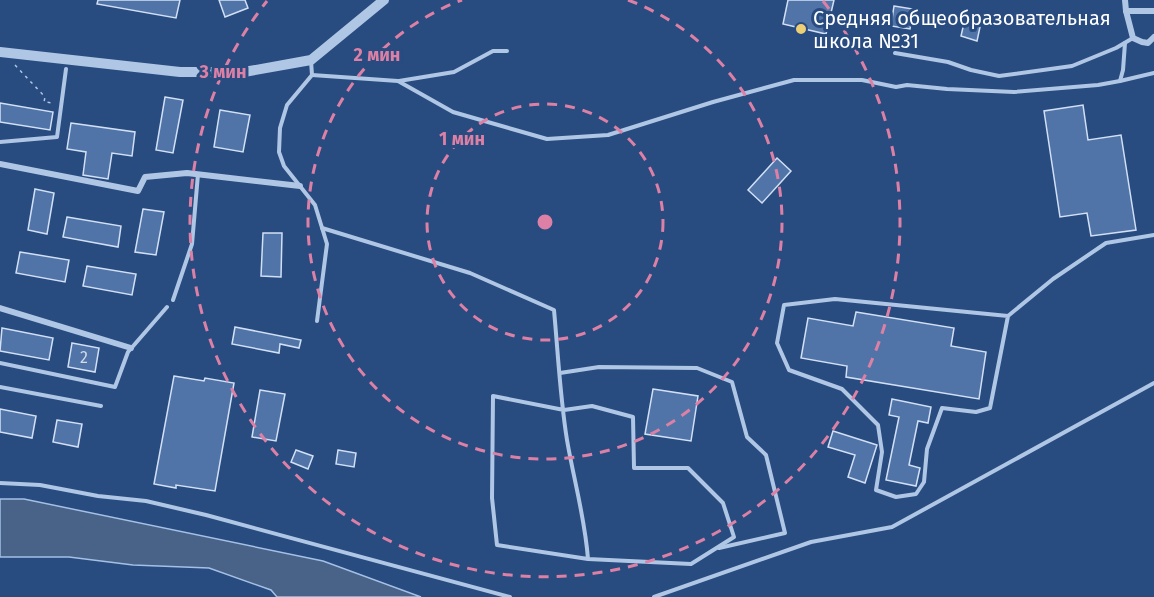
<svg xmlns="http://www.w3.org/2000/svg" width="1154" height="597" viewBox="0 0 1154 597" font-family="'Fira Sans',sans-serif">
<style>
.water{fill:#496287;stroke:#a4c0e6;stroke-width:1.5}
.building{fill:#5174a8;stroke:#d2e0f5;stroke-width:1.5}
.lines{fill:none;stroke-linecap:round;stroke-linejoin:round}
.path{stroke:#afc6e5;stroke-width:1.5;stroke-dasharray:3 4.5;stroke-linecap:butt}
.service{stroke:#afc6e5;stroke-width:4}
.minor{stroke:#afc6e5;stroke-width:6}
.tertiary{stroke:#afc6e5;stroke-width:10}
.ring{fill:none;stroke:#dd80a5;stroke-width:3;stroke-dasharray:10 8}
.poi-dot{fill:#edcf76;stroke:#284b80;stroke-width:2}
.labels{text-anchor:middle;dominant-baseline:central;stroke-width:6;stroke-linejoin:round;paint-order:stroke}
.number-label{font-size:16px;fill:#d4dce9}
.poi-label{font-size:20px;fill:#fff;stroke:#284b80;text-anchor:start}
.centre{fill:#dd80a5;stroke:#284b80;stroke-width:3}
.ring-label{font-size:18px;text-anchor:middle;font-weight:bold;fill:#dd80a5;stroke:#284b80;stroke-width:6;stroke-linejoin:round;paint-order:stroke}
</style>
<rect width="100%" height="100%" fill="#284b80"/>
<!-- water -->
<path class="water" d="M 0,499 L 24,499 L 323,561 L 421,597 L 277,597 L 271,590 L 209,568 L 133,565 L 69,557 L 0,557 Z"/>
<!-- building -->
<g class="building">
<path d="M 98,0 L 180,0 L 176,18 L 97,4 Z"/>
<path d="M 219,0 L 245,0 L 248,8 L 225,17 Z"/>
<path d="M 788,0 L 834,0 L 826,34 L 783,24 Z"/>
<path d="M 894,6 L 913,9 L 910,29 L 891,26 Z"/>
<path d="M 964,23 L 980,27 L 977,41 L 961,36 Z"/>
<path d="M 165,97 L 183,100 L 173,153 L 156,150 Z"/>
<path d="M 0,103 L 53,112 L 50,130 L 0,122 Z"/>
<path d="M 1083,105 L 1088,140 L 1121,135 L 1136,230 L 1091,236 L 1087,213 L 1060,217 L 1044,111 Z"/>
<path d="M 220,110 L 250,115 L 243,152 L 214,147 Z"/>
<path d="M 71,123 L 135,132 L 132,156 L 112,153 L 108,179 L 83,175 L 86,152 L 67,149 Z"/>
<path d="M 777,158 L 791,171 L 762,203 L 748,190 Z"/>
<path d="M 35,189 L 54,193 L 47,234 L 28,230 Z"/>
<path d="M 143,209 L 164,212 L 156,255 L 135,252 Z"/>
<path d="M 67,217 L 121,226 L 118,247 L 63,237 Z"/>
<path d="M 263,233 L 282,233 L 281,277 L 261,276 Z"/>
<path d="M 20,252 L 69,260 L 65,282 L 16,273 Z"/>
<path d="M 87,266 L 136,274 L 132,295 L 83,286 Z"/>
<path d="M 856,312 L 954,328 L 951,346 L 986,352 L 979,399 L 846,377 L 847,366 L 801,358 L 808,318 L 853,326 Z"/>
<path d="M 235,327 L 301,340 L 299,348 L 280,344 L 279,353 L 232,344 Z"/>
<path d="M 2,328 L 53,338 L 49,360 L 0,351 Z"/>
<path d="M 72,343 L 99,348 L 95,372 L 68,367 Z"/>
<path d="M 174,376 L 204,381 L 205,378 L 234,383 L 215,491 L 176,485 L 176,488 L 154,484 Z"/>
<path d="M 653,389 L 698,396 L 691,441 L 645,434 Z"/>
<path d="M 260,390 L 285,394 L 276,441 L 252,437 Z"/>
<path d="M 892,399 L 931,407 L 928,423 L 918,421 L 909,465 L 920,468 L 916,486 L 886,480 L 899,417 L 889,415 Z"/>
<path d="M 0,409 L 36,416 L 32,438 L 0,432 Z"/>
<path d="M 57,420 L 82,424 L 78,447 L 53,442 Z"/>
<path d="M 833,431 L 877,445 L 865,483 L 848,477 L 855,455 L 828,447 Z"/>
<path d="M 296,450 L 313,456 L 308,469 L 291,462 Z"/>
<path d="M 338,450 L 356,453 L 354,467 L 336,464 Z"/>
</g>
<g class="lines">
<!-- path -->
<path class="path" d="M 15,65 L 45,97 L 44,102 L 54,103"/>
<!-- service -->
<g class="service">
<path d="M 895,53 L 948,62 L 971,70 L 999,76 L 1072,66 L 1116,48 L 1133,38"/>
<path d="M 311,61 L 312,75 L 287,105 L 280,128 L 279,152 L 284,166 L 315,205 L 327,244 L 317,321"/>
<path d="M 312,75 L 398,81 L 453,112 L 547,139 L 608,135 L 713,102 L 794,80 L 862,80 L 896,87 L 907,85 L 947,89 L 1014,92 L 1098,85 L 1120,81 L 1123,70 L 1125,43"/>
<path d="M 399,81 L 454,72 L 493,51 L 507,51"/>
<path d="M 1120,81 L 1154,73"/>
<path d="M 0,142 L 57,137 L 66,69"/>
<path d="M 322,228 L 470,273 L 554,310 C 558,353 560,397 567,440 C 574,481 585,518 588,559 L 691,564 L 734,537 L 723,503 L 688,468 L 634,468 L 633,417 L 592,406 L 564,410 L 493,396 L 492,498 L 497,545 L 588,559"/>
<path d="M 173,300 L 192,244 L 198,174"/>
<path d="M 1008,316 L 835,299 L 784,305 L 777,343 L 789,370 L 842,389 L 878,425 L 882,452 L 876,490 L 896,497 L 916,494 L 924,482 L 927,449 L 942,408 L 976,412 L 990,408 L 1008,316 L 1053,279 L 1106,243 L 1154,235"/>
<path d="M 0,363 L 115,387 L 128,352 L 167,307"/>
<path d="M 560,373 L 599,367 L 697,368 L 732,382 L 747,437 L 766,455 L 785,533 L 719,548"/>
<path d="M 0,387 L 101,406"/>
<path d="M 0,483 L 40,485 L 98,496 L 146,501 L 206,515 L 510,597"/>
<path d="M 654,597 L 811,542 L 892,527 L 1154,383"/>
</g>
<!-- minor -->
<g class="minor">
<path d="M 1125,0 L 1126,11 L 1154,11"/>
<path d="M 1126,11 L 1133,38 L 1142,42 L 1148,43 L 1154,37"/>
<path d="M 0,164 L 138,191 L 145,177 L 187,173 L 300,186"/>
<path d="M 0,308 L 131,348"/>
</g>
<!-- tertiary -->
<path class="tertiary" d="M 0,52 L 180,72 L 244,72 L 311,60 L 384,0"/>
</g>
<!-- distance rings -->
<g class="ring">
<circle cx="545" cy="222" r="118"/>
<path d="M628 0A237 237 0 1 1 462 0"/>
<path d="M823 1A355 355 0 1 1 267 1"/>
</g>
<!-- markers -->
<circle class="poi-dot" cx="801" cy="29" r="6"/>
<g class="labels">
<!-- number labels -->
<g class="number-label">
<text x="84" y="357">2</text>
</g>
<!-- poi labels -->
<g class="poi-label">
<text x="813" y="18">Средняя общеобразовательная<tspan x="813" dy="23">школа №31</tspan></text>
</g>
</g>
<circle cx="545" cy="222" r="9" class="centre"/>
<g class="ring-label">
<text x="377" y="61">2 мин</text>
<text x="223" y="78">3 мин</text>
<text x="462" y="145">1 мин</text>
</g>
</svg>
